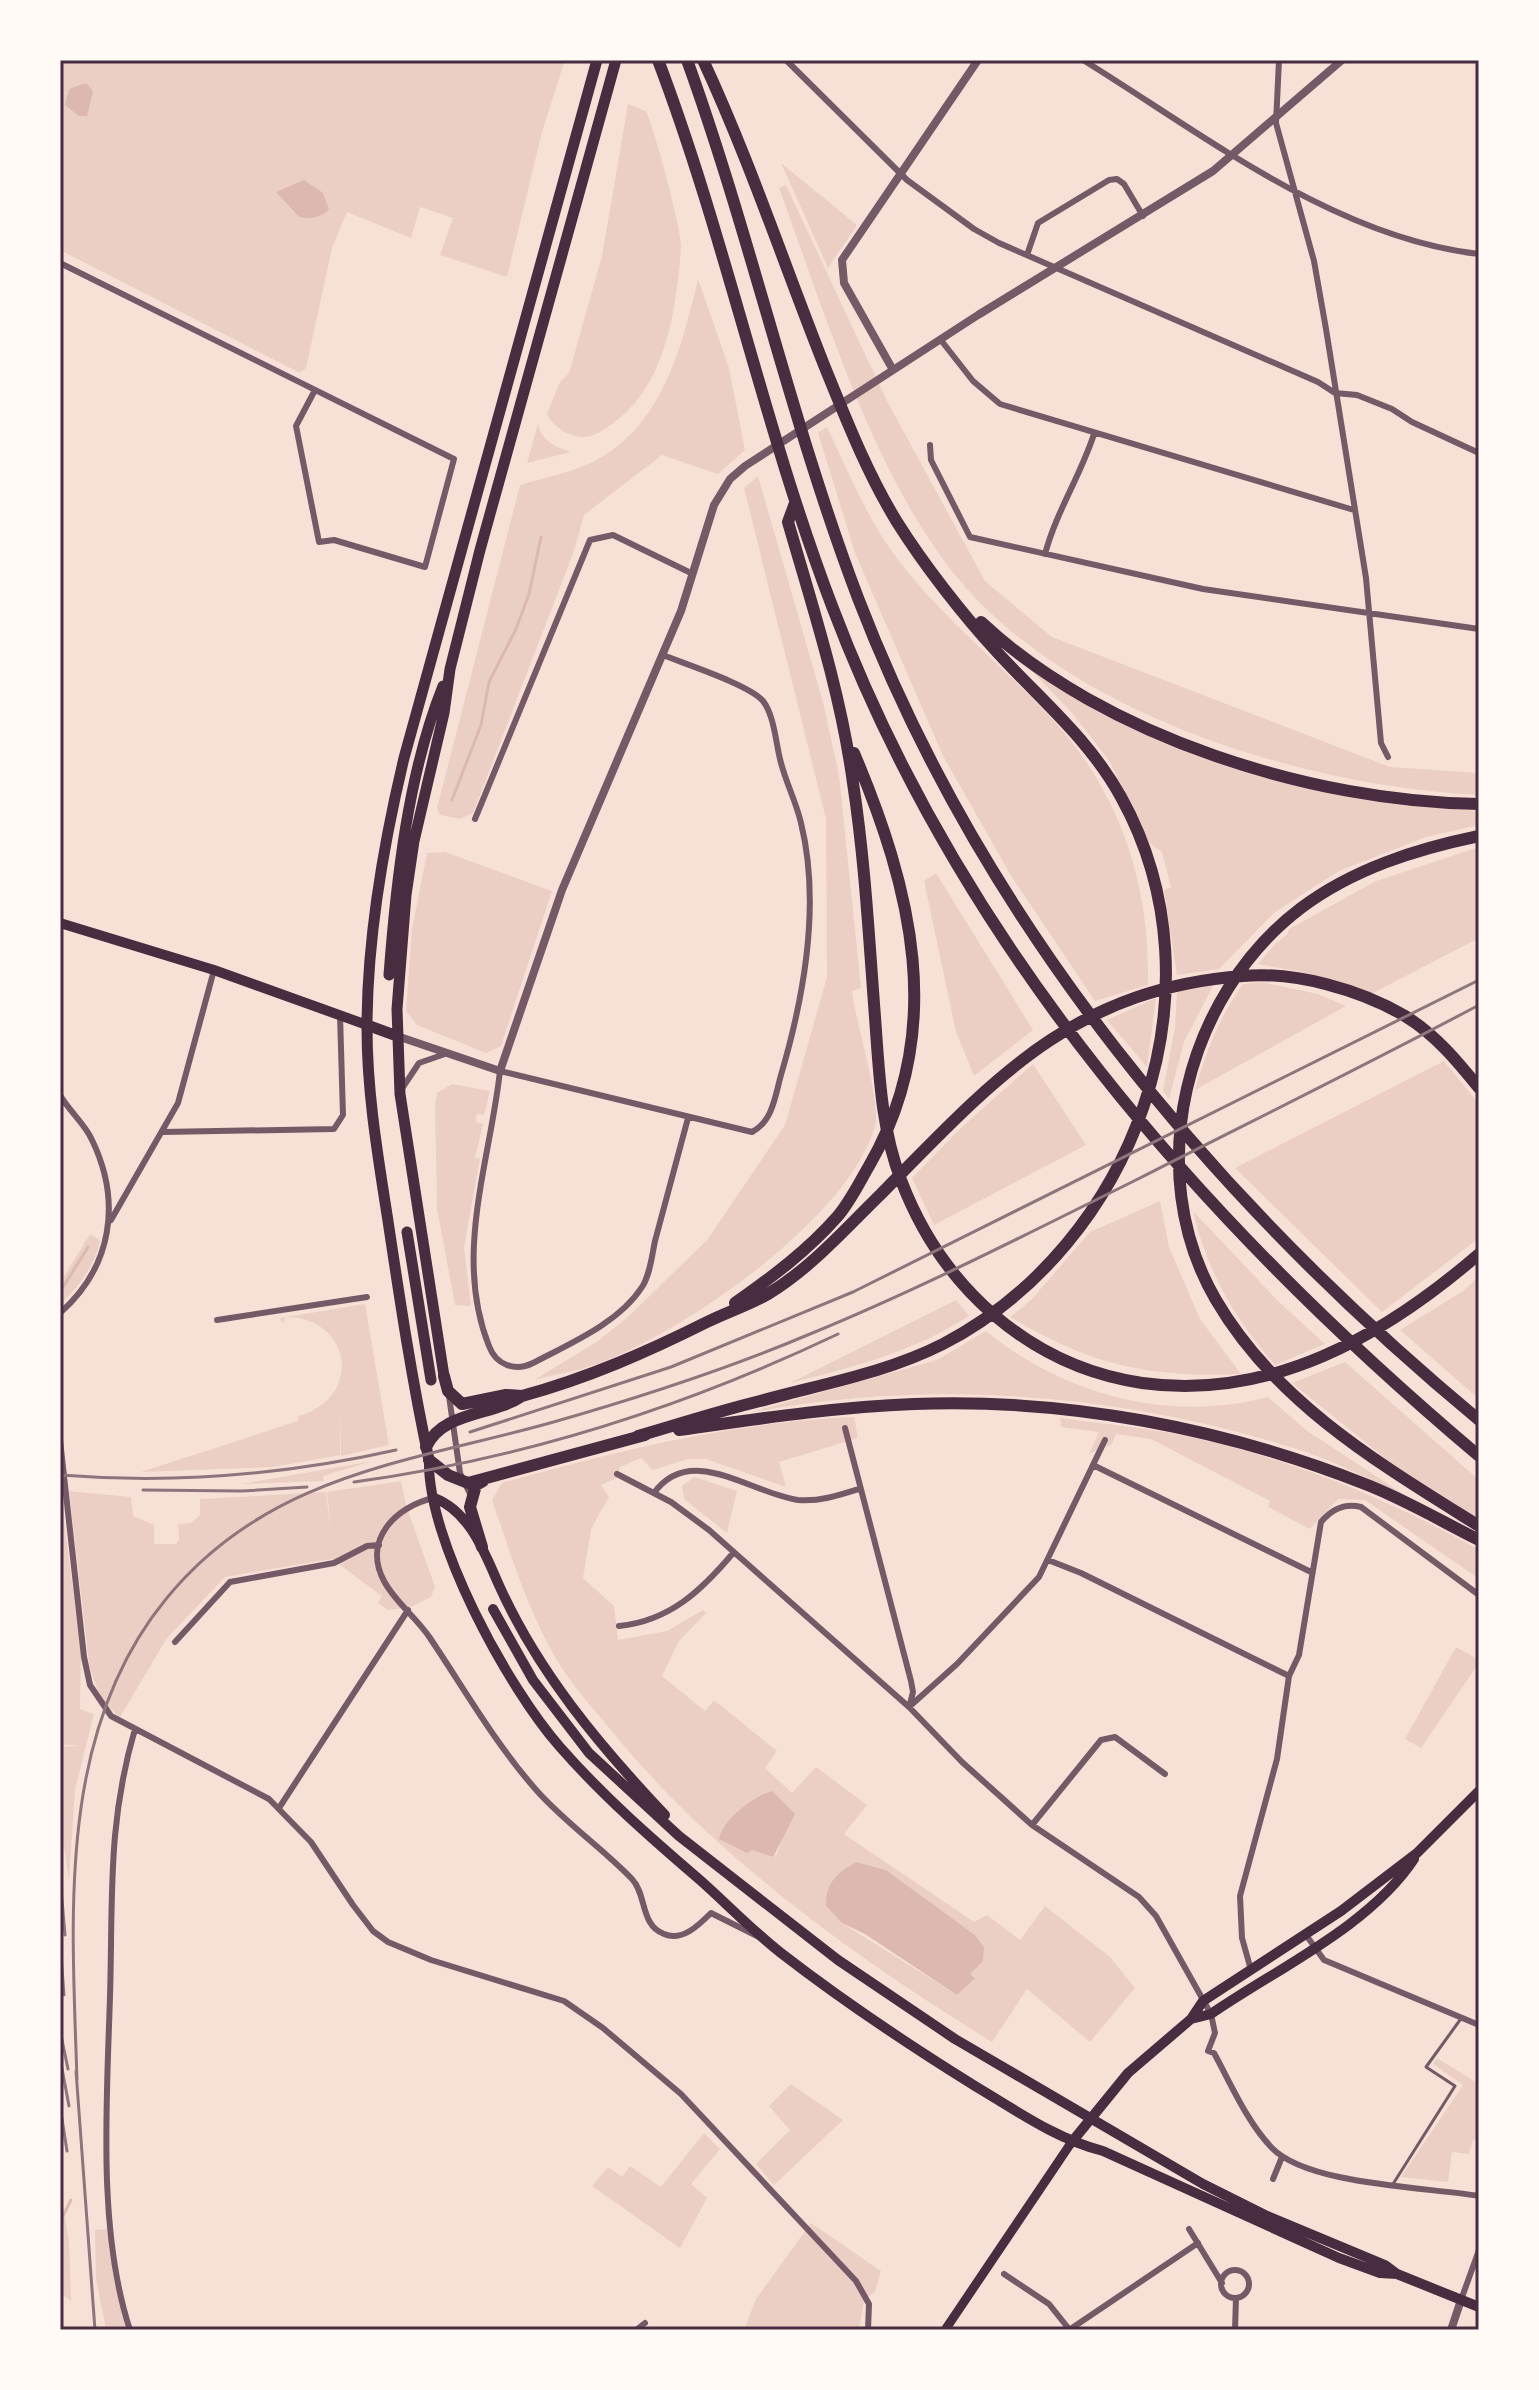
<svg xmlns="http://www.w3.org/2000/svg" width="1539" height="2390" viewBox="0 0 1539 2390" font-family="'Fira Sans Condensed',sans-serif">
<style>
.green{fill:#ebcfc5;fill-rule:evenodd}
.water{fill:#dcb8b0}
.lines{fill:none;stroke-linecap:round;stroke-linejoin:round}
.stream{stroke:#dcb8b0;stroke-width:3}
.service{stroke:#755966;stroke-width:3}
.minor{stroke:#755966;stroke-width:6}
.tertiary{stroke:#755966;stroke-width:8}
.secondary{stroke:#4a2c40;stroke-width:9}
.primary{stroke:#4a2c40;stroke-width:10}
.trunk{stroke:#4a2c40;stroke-width:11}
.motorway{stroke:#4a2c40;stroke-width:12}
.rail{stroke:#8f747c;stroke-width:3}
.neatline{fill:none;stroke:#4a2c40;stroke-width:3}
</style>
<rect width="100%" height="100%" fill="#f7e1d7"/>
<path class="green" d="M60 60H565L542 132 507 277 440 255 453 218 420 207 411 238 347 212 332 248 306 368 300 373 60 250Z
M628 104 646 111C654 128 682 230 681 246 677 307 666 387 613 423 603 430 594 438 581 437 566 435 554 427 547 414L560 382 569 373 602 256Z
M781 163 857 225 828 268Z
M786 185 887 401 985 581 1052 637 1390 767 1479 773V795C1299 786 1052 711 942 558 867 454 823 308 779 188Z
M698 279 729 368 745 450 718 474 662 455 584 515 574 551 473 813 460 819 440 815 437 808 520 485C543 478 569 473 591 463 662 428 681 350 698 279Z
M538 424C541 441 556 447 571 452L527 463Z
M827 427C849 473 868 521 899 561 945 621 1005 667 1055 722 1122 797 1150 886 1148 985L1095 1001 1010 874 943 756 855 553 818 433Z
M758 476 823 702 839 775 861 988 852 991C855 1020 882 1104 875 1127 847 1219 690 1327 605 1361 583 1370 557 1374 534 1380L598 1341 629 1316 708 1239 785 1125 827 977 826 819 744 488Z
M1029 668 1181 748 1414 806 1479 811V825L1426 837 1339 871 1275 912 1219 969 1177 975 1164 890 1171 887 1162 852 1148 842 1110 762 1073 714Z
M1479 847V938L1369 995 1297 971 1258 964 1276 943 1287 935 1289 929 1376 881Z
M445 852 552 891 501 1046 486 1053 417 1025 406 1011 412 929 427 853Z
M936 873 1033 1030 974 1076 956 1032 924 881Z
M1262 982 1318 994 1346 1006 1195 1090C1206 1051 1220 1016 1243 984Z
M1213 986 1184 1042 1169 1099 1163 1091 1175 1027 1177 991Z
M1156 998 1147 1067 1107 1020Z
M1444 1061 1479 1104V1238L1382 1312 1235 1168Z
M1033 1064 1086 1145 934 1225 912 1178 963 1126Z
M452 1084 490 1091 484 1115 477 1114 476 1122 483 1124 475 1158H480L464 1248 471 1306 455 1305 437 1209 435 1104 437 1093Z
M1160 1201 1169 1247 1200 1319 1241 1374C1147 1378 1091 1365 1010 1317L1031 1300 1090 1232Z
M1193 1211 1278 1301 1325 1344 1275 1365C1235 1319 1207 1272 1193 1211Z
M90 1234 100 1240C96 1265 77 1288 60 1305V1283Z
M1479 1276V1399L1400 1330 1463 1291Z
M956 1300 969 1316C913 1352 854 1367 790 1383Z
M365 1304 389 1445 341 1456V1410L340 1455 274 1467 141 1472 298 1421V1416C363 1399 353 1317 285 1317L283 1324 280 1318Z
M986 1331C1064 1395 1170 1423 1268 1397L1306 1430 1406 1496C1373 1481 1340 1464 1306 1452 1125 1393 934 1378 748 1413L937 1360Z
M1345 1362 1479 1480V1519L1402 1472 1292 1383Z
M854 1417 858 1438 779 1462 786 1487 706 1459H688L653 1470 641 1458 620 1467 617 1478 601 1485 609 1497 591 1529 583 1578 614 1606 618 1640 667 1631 703 1610 706 1613 679 1641 662 1676 705 1711 714 1700 777 1751 765 1768 792 1793 816 1767 867 1805 844 1834 974 1922 987 1915 1020 1940 1045 1906 1110 1957 1135 1988 1090 2042 1027 1989 992 2042C854 1957 712 1855 610 1729 591 1706 570 1683 555 1657 527 1609 510 1552 492 1500L502 1483C619 1450 734 1422 854 1417ZM747 1805 792 1820 786 1826 777 1854 773 1857 721 1832ZM856 1862 886 1870 975 1935 984 1947 970 1974 975 1977 957 1995 842 1923 826 1906Z
M1060 1418C1098 1423 1138 1427 1176 1434 1284 1456 1384 1496 1479 1550V1579L1365 1500 1338 1499 1310 1529 1268 1507 1270 1501 1151 1439 1116 1434 1112 1444 1089 1454 1099 1432 1061 1427Z
M373 1461 323 1476 324 1481 241 1484Z
M694 1477 737 1491 727 1533 684 1499 682 1486Z
M401 1481 406 1505 435 1587 431 1597 411 1607 388 1610 378 1603 382 1596 332 1559 225 1577 167 1638 120 1717C102 1704 94 1684 89 1663L69 1491 131 1497 133 1516 154 1525V1544H176L179 1540 178 1524 191 1523 200 1515V1499L326 1492 332 1542 327 1492Z
M60 1490 81 1652 80 1709 94 1714 75 1790 69 1881 60 1820V1747L81 1745H60Z
M1456 1647 1479 1660V1663L1421 1748 1405 1739Z
M1437 2058 1479 2084V2139L1473 2140 1469 2154 1452 2152 1448 2182 1401 2177 1463 2085 1433 2064Z
M791 2084 843 2120 774 2185 756 2164 790 2130 769 2106Z
M704 2133 720 2149 691 2184 707 2198 680 2248 592 2186 608 2167 622 2177 630 2166 661 2187Z
M60 2187 69 2241 71 2301 60 2293Z
M811 2223 881 2271 875 2292 864 2299 859 2330H744L756 2299Z
M107 2229 112 2236 128 2330H106L96 2279 95 2230Z"/>
<path class="water" d="M83 84H87L93 91 87 116H79L65 105 69 89Z
M304 180 323 193 329 209C323 217 309 220 299 217L276 192Z
M772 1791 795 1814C792 1820 775 1854 773 1857L752 1850 747 1853 719 1839C722 1820 754 1796 772 1791Z
M856 1862 886 1870 975 1935 984 1947 983 1961 970 1974 975 1978 957 1995 865 1934 842 1923 826 1906C826 1882 836 1874 856 1862Z"/>
<g class="lines">
<path class="stream" d="M452 800 481 725 489 682 516 629 529 594 541 537
M60 1292 88 1247
M62 2218 71 2200"/>
<path class="service" d="M1393 2184 1455 2086 1426 2067 1460 2020"/>
<path class="minor" d="M786 60 907 180 974 229 999 243 1318 382 1335 393 1357 395 1392 409 1412 422 1479 453
M1083 60C1203 134 1335 238 1479 254
M1279 60 1276 123 1314 261 1326 329 1366 578 1381 743 1388 757
M1027 255 1038 223 1109 180 1117 179 1124 184 1143 216
M60 263 454 459 425 567 334 540 319 542 296 426 315 390
M940 339 973 381 1000 404 1354 510
M930 445 931 460 970 537 1203 589 1479 629
M1045 554C1057 510 1080 477 1094 434
M663 655C685 664 750 685 763 701 774 715 776 743 780 759 785 781 796 801 801 823 821 904 804 997 781 1075 775 1096 773 1121 752 1132L500 1071C490 1162 453 1256 489 1346 496 1365 515 1372 533 1363 569 1344 619 1323 642 1287 650 1275 652 1255 655 1241 666 1200 677 1159 688 1118
M475 819 590 540 613 535 693 574
M403 1087 419 1063 445 1054
M60 1095C69 1111 85 1124 92 1140 122 1202 112 1267 60 1313
M163 1132 334 1129 343 1115 340 1015
M111 1220 178 1103 214 970
M217 1320 367 1297
M449 1396 460 1473 471 1496
M845 1428 911 1681 913 1692 910 1704
M60 1440 84 1657 90 1685 111 1716 269 1799 311 1842 353 1905 373 1931 388 1942 431 1960 564 2001 603 2028 681 2094 856 2281 869 2304 868 2330
M1093 1465 1311 1572
M617 1474 671 1502 709 1530 909 1707 962 1762 1032 1825 1139 1897 1156 1916 1211 2014 1215 2033 1208 2051 1214 2053C1231 2084 1247 2122 1272 2148 1308 2185 1426 2187 1479 2196
M654 1493C691 1442 752 1494 798 1500 819 1502 840 1495 859 1489
M434 1498C396 1506 362 1540 384 1581 395 1602 417 1618 430 1638 465 1690 496 1745 538 1792 567 1824 602 1848 632 1879 647 1895 640 1925 664 1934 682 1942 699 1925 711 1913L759 1937
M1048 1560 1081 1573 1289 1676
M619 1626C670 1621 702 1590 734 1552
M175 1642 230 1582 334 1563 367 1546 379 1545
M909 1707 957 1664 1039 1577 1105 1440
M279 1808 408 1610
M1032 1825 1101 1740 1115 1737 1165 1774
M1306 1935 1324 1960 1479 2025
M1251 1970 1242 1938 1240 1896 1277 1759 1289 1676 1299 1655 1321 1522C1332 1509 1344 1503 1361 1507L1479 1595
M1273 2179 1282 2157
M1189 2229 1222 2283
M1221 2284a14 14 0 1 1 28 0a14 14 0 1 1-28 0Z
M1004 2274 1049 2304 1069 2329
M1461 2300 1479 2250
M130 2330C97 2230 107 2099 110 1996 113 1898 107 1825 135 1729
M636 2330 645 2323
M1069 2330 1198 2243
M1235 2330 1236 2298"/>
<path class="tertiary" d="M893 370 844 283 842 260 978 60
M397 1036 500 1071 562 890 681 611 714 505 730 479 745 466 978 315 1213 171 1342 60
M1451 2330 1461 2300"/>
<path class="secondary" d="M945 2330 1071 2143"/>
<path class="primary" d="M60 923 214 970 367 1025
M429 1460C427 1540 508 1688 560 1747 603 1796 651 1838 700 1880 727 1904 753 1931 781 1953 843 2001 909 2045 975 2086 1017 2111 1056 2139 1103 2151L1339 2258 1380 2273 1397 2274
M434 1498C469 1511 484 1551 498 1583 537 1671 599 1745 665 1815
M493 1609 533 1680 589 1753 679 1836 838 1960 955 2039 1203 2184 1265 2215 1385 2265 1397 2274 1479 2307
M1191 2019 1211 2014C1276 1969 1370 1926 1414 1859
M1071 2143 1128 2073 1191 2019 1203 2001 1341 1911 1417 1853 1479 1791"/>
<path class="trunk" d="M389 975C396 882 408 773 443 686
M367 1025 397 1036
M407 1232 431 1380
M444 1376 400 1094 397 1009 406 895 414 841 444 713 450 669 480 550 616 60
M429 1460C412 1381 400 1301 388 1221 378 1157 367 1093 367 1028 367 937 383 846 404 758L597 60"/>
<path class="motorway" d="M658 60C726 239 764 428 832 606 961 948 1203 1223 1479 1456
M687 60C751 237 791 422 858 598 983 924 1213 1199 1479 1420
M795 503 788 522C813 608 841 694 853 783 865 861 869 939 875 1017 879 1071 881 1129 901 1180 921 1233 951 1278 994 1315 1036 1351 1087 1375 1142 1383 1271 1401 1384 1336 1479 1254
M981 622C1104 737 1313 802 1479 804
M1479 836C1416 849 1353 869 1301 908 1185 996 1141 1172 1216 1300 1276 1403 1380 1464 1479 1526
M735 1303C772 1277 807 1251 837 1217 850 1202 859 1183 869 1166 948 1030 911 888 854 753
M444 1376 448 1391 462 1404 506 1395 522 1396
M679 1430C757 1419 835 1407 914 1404 1066 1398 1224 1428 1365 1484 1404 1499 1441 1521 1479 1540
M638 1436C679 1424 719 1411 760 1401 822 1384 886 1373 943 1344 1134 1245 1228 990 1121 797 1089 739 1041 700 997 652 963 615 924 565 897 522 867 473 846 419 824 365 784 264 749 159 703 60
M426 1447C443 1411 492 1416 522 1396 588 1378 647 1352 707 1322 727 1312 749 1305 768 1294 811 1268 845 1229 881 1194 994 1079 1073 989 1243 976 1295 971 1361 990 1405 1016 1435 1034 1458 1062 1479 1088
M429 1460 448 1475 468 1483 645 1435
M482 1547 470 1507 476 1485 483 1481"/>
<path class="rail" d="M470 1432 671 1367 853 1292 1479 980
M60 1475C173 1484 285 1475 396 1450
M354 1482C522 1459 685 1407 838 1334
M143 1490 242 1491 307 1487
M60 1877 65 1935
M60 1941 64 1995
M60 2030 68 2069
M60 2058 69 2106
M76 2071 95 2330
M77 2080C72 1917 56 1733 166 1599 267 1475 406 1463 550 1423 638 1398 725 1370 810 1334 922 1288 1029 1233 1138 1179 1252 1121 1366 1065 1479 1005
M60 2106 67 2151"/>
</g>
<rect width="1539" height="2390" fill="none" stroke="#fffaf5" stroke-width="124"/>
<rect x="62" y="62" width="1415" height="2266" class="neatline"/>
</svg>
